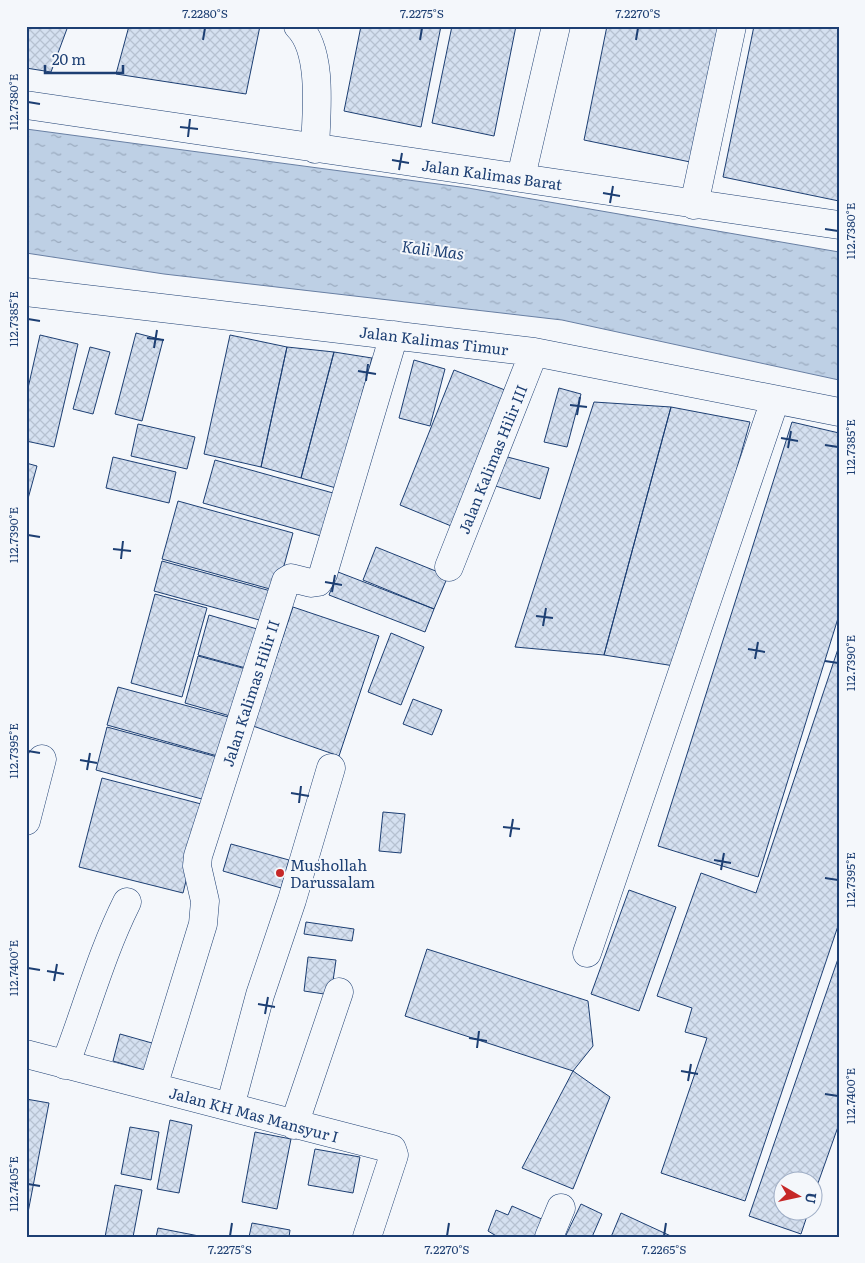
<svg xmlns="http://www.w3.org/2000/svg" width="865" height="1263" viewBox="0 0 865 1263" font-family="Literata,serif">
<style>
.water{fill:url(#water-ripples);stroke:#687fa3}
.building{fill:url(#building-cross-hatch);stroke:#1d3f73}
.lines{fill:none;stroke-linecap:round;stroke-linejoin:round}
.minor-casing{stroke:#1d3f73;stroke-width:29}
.minor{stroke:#f4f7fb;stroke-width:28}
.ticks{fill:none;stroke:#1d3f73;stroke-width:2}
.poi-dot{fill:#c62828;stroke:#f4f7fb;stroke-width:2}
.labels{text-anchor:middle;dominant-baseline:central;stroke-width:4;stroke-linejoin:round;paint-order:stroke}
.street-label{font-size:15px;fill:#1d3f73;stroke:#f4f7fb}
.poi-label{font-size:15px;fill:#1d3f73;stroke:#f4f7fb;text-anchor:start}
.water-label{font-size:16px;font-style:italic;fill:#1d3f73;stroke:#f4f7fb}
.neatline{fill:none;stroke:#1d3f73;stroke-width:2}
.ticks-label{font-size:12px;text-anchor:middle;fill:#1d3f73}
</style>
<defs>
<pattern id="water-ripples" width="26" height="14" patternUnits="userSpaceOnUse" patternTransform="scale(1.25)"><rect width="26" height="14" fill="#bed0e5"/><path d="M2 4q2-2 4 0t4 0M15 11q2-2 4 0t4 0" fill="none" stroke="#9aaabe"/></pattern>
<pattern id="building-cross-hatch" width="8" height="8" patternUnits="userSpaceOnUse" patternTransform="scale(1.25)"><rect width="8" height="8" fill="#d5e0f0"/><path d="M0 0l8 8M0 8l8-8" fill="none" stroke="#b6c1d1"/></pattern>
</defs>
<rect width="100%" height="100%" fill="#f4f7fb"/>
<path class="water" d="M26 129 468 188 839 252V380L562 320 164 274 26 253Z"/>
<path class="building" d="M26 26H68L51 72 26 68Z
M129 26H260L246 94 116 74Z
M361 26H441L421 127 344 111Z
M452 26H516L494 136 432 123Z
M607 26H723L695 163 584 140Z
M754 26H839V201L723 177Z
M136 333 163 340 142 421 115 414Z
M40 335 78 344 54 447 26 441V397Z
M230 335 287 347 261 467 204 454Z
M90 347 110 352 93 414 73 409Z
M287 347 334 352 301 478 261 467Z
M334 352 372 358 336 488 301 478Z
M414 360 445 369 430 426 399 418Z
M454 370 510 392 456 528 400 505Z
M559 388 581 394 567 447 544 442Z
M594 402 671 407 604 655 515 647Z
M671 407 750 422 681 667 604 655Z
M792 422 839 433V615L758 877 658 846Z
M138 424 195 437 187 469 131 456Z
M500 455 549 468 540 499 492 485Z
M113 457 176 472 169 503 106 488Z
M215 460 333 493 321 536 203 503Z
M26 463 37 466 26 506Z
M178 501 293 533 277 591 162 559Z
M376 547 448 576 434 609 363 580Z
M162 561 278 593 270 623 154 591Z
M338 572 434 609 425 632 329 595Z
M155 594 207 608 182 697 131 683Z
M293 607 379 636 339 756 253 726Z
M209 615 264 631 253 670 198 655Z
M391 633 424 647 401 705 368 692Z
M839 646V923L745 1201 661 1173 707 1038 685 1032 692 1008 657 996 701 873 756 893Z
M198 656 250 670 237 718 185 703Z
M118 687 232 718 221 757 107 725Z
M413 699 442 710 432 735 403 724Z
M107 727 221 758 209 801 96 770Z
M102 778 205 805 183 893 79 867Z
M383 812 405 814 401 853 379 851Z
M231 844 289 860 281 888 223 871Z
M629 890 676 907 639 1011 591 994Z
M306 922 354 929 352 941 304 934Z
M427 949 588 1001 593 1046 573 1071 405 1016Z
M839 956V1124L812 1200V1180H782V1210H809L801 1234 749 1216Z
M308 957 336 960 331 995 304 991Z
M120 1034 159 1045 151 1072 113 1061Z
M573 1071 610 1097 573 1189 522 1168Z
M26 1099 49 1103 26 1223Z
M170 1120 192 1125 179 1193 157 1189Z
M130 1127 159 1132 151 1180 121 1174Z
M255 1132 291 1139 277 1209 242 1202Z
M315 1149 360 1157 353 1193 308 1185Z
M115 1185 142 1190 133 1237H105Z
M581 1204 602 1214 592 1237H571L566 1235Z
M512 1206 544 1220 537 1237H498L488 1231 496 1210 508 1215Z
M621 1213 673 1237H611Z
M252 1223 290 1230 289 1237H249Z
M158 1228 204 1237H156Z"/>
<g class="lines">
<defs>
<path id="minor" d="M298 26C324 52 316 115 315 149
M26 105 839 225
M521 177 556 26
M694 205 732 26
M26 292 534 352 839 412
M449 567 534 352
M26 821 42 759
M587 953 775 400
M26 1054 392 1149 394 1155 367 1237
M65 1065C86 1011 101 954 127 902
M153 1087 203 924 205 901 197 866 198 856 286 581 291 578 311 583 318 582 323 574 394 335
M230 1107 260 995 292 900 331 768
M294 1125 339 992
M549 1237 561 1208"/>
</defs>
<use href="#minor" class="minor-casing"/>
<use href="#minor" class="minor"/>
</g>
<path class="ticks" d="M203 40 205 28M420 40 422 28M636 40 638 28M28 102 40 104M180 127 198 129M188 137 190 119M392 160 409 163M399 170 402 153M603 193 620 196M610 203 613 186M825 229 838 231M28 319 40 321M147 338 164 340M154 348 157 330M358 371 376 374M366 381 368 364M570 405 587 407M577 415 580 397M781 438 798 441M825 445 838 447M788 448 791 431M28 535 40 537M113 549 131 551M121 559 123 541M325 582 342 585M332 592 335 575M536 616 553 618M543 626 546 608M748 649 765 652M755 659 758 642M825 661 838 663M28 751 40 753M80 760 97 763M87 770 90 753M291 793 309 796M299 803 301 786M503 827 520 829M510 837 513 819M714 860 731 863M721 870 724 853M825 878 838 880M28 968 40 970M47 971 64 974M54 981 57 964M258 1004 275 1007M265 1014 268 997M469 1038 487 1041M477 1048 479 1031M681 1071 698 1074M688 1081 691 1064M825 1094 838 1096M28 1184 40 1186M230 1236 232 1223M447 1236 449 1223M664 1236 666 1223"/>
<circle class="poi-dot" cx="280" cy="873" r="5"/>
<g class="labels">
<g class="street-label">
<text transform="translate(492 174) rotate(8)">Jalan Kalimas Barat</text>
<text transform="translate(434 340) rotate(7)">Jalan Kalimas Timur</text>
<text transform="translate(492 459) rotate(-68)">Jalan Kalimas Hilir III</text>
<text transform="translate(250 693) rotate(-72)">Jalan Kalimas Hilir II</text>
<text transform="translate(254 1114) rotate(15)">Jalan KH Mas Mansyur I</text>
</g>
<g class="poi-label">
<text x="290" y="864">Mushollah<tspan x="290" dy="17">Darussalam</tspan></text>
</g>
<g class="water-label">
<text transform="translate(433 249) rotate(7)">Kali Mas</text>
</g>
</g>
<rect width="865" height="1263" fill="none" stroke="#f4f7fb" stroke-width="55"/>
<g transform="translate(798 1196) rotate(99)"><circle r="24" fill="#f4f7fb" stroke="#9eadc5"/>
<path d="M0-4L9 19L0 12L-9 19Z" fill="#c62828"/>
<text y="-8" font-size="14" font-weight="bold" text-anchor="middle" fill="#1d3f73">U</text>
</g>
<path d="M45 65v8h78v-8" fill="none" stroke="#1d3f73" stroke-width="2.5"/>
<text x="52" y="65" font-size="15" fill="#1d3f73" stroke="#f4f7fb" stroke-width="4" paint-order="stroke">20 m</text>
<rect x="28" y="28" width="810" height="1208" class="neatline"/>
<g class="ticks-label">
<text x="205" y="18">7.2280°S</text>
<text x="422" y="18">7.2275°S</text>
<text x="638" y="18">7.2270°S</text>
<text transform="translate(14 102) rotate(-90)" y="4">112.7380°E</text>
<text transform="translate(851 231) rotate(-90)" y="4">112.7380°E</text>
<text transform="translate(14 319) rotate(-90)" y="4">112.7385°E</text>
<text transform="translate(851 447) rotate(-90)" y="4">112.7385°E</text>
<text transform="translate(14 535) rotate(-90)" y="4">112.7390°E</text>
<text transform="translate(851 663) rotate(-90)" y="4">112.7390°E</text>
<text transform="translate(14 751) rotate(-90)" y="4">112.7395°E</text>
<text transform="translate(851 880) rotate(-90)" y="4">112.7395°E</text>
<text transform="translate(14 968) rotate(-90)" y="4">112.7400°E</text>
<text transform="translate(851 1096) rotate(-90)" y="4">112.7400°E</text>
<text transform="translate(14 1184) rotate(-90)" y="4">112.7405°E</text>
<text x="230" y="1254">7.2275°S</text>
<text x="447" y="1254">7.2270°S</text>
<text x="664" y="1254">7.2265°S</text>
</g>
</svg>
